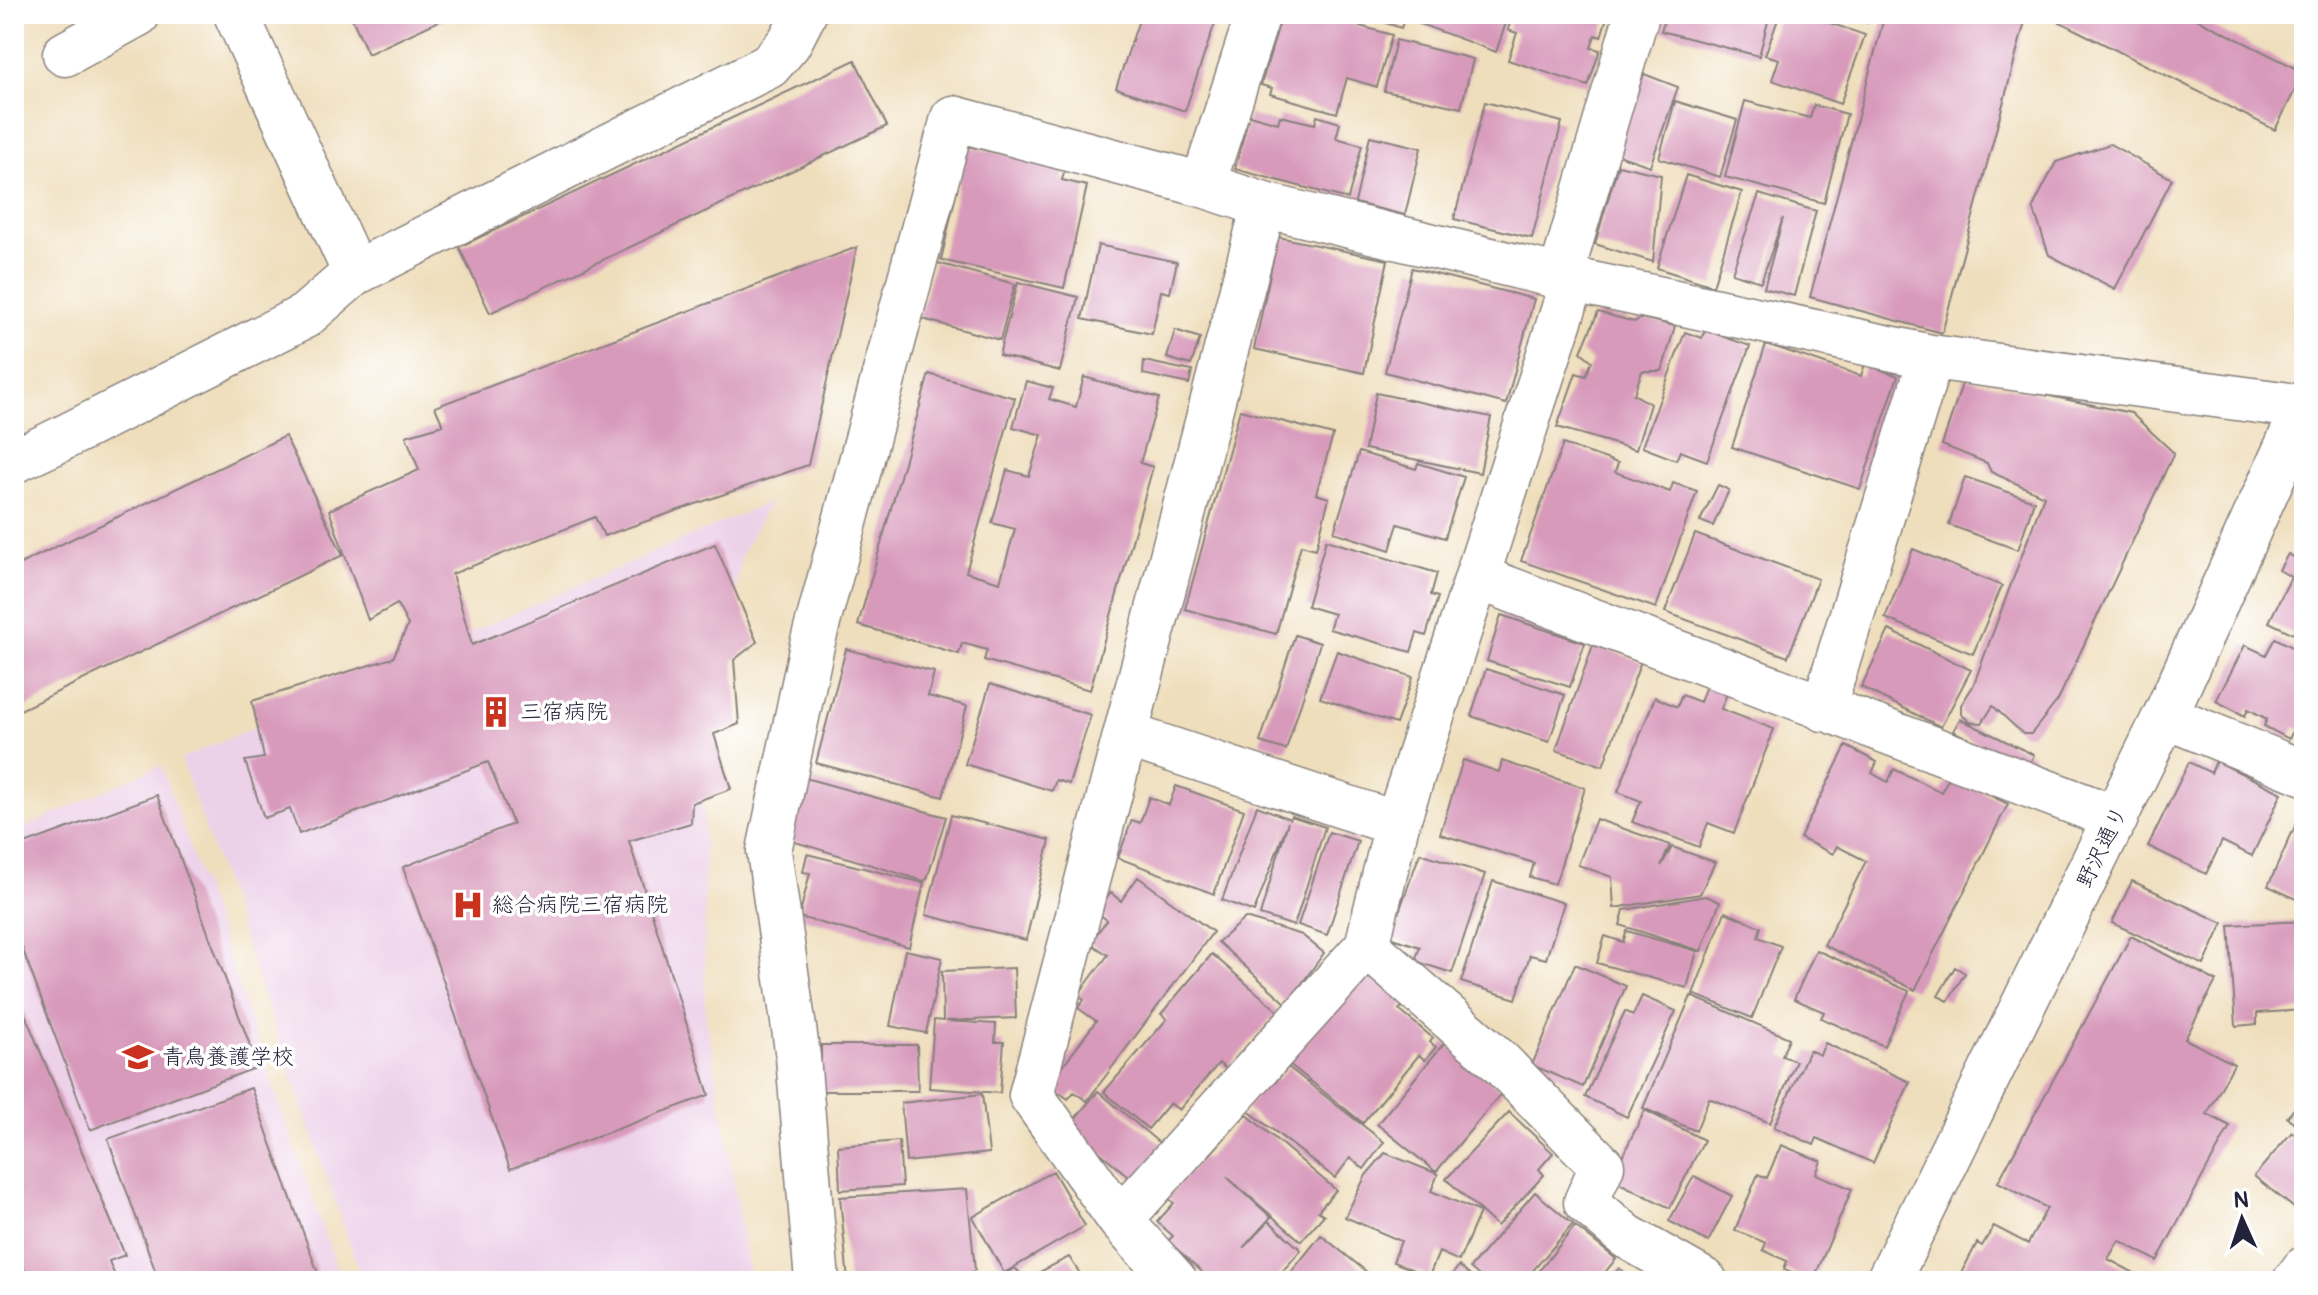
<svg xmlns="http://www.w3.org/2000/svg" width="2318" height="1295" viewBox="0 0 2318 1295" font-family="Pangolin,'Klee One',sans-serif">
<style>
.built{fill:#edd1e9}
.building{fill:#d89abb}
.lines{fill:none;stroke-linecap:round;stroke-linejoin:round}
.minor-casing{stroke:#88807c;stroke-width:47}
.minor{stroke:#fff;stroke-width:44}
.labels{text-anchor:middle;dominant-baseline:central;stroke-width:7;stroke-linejoin:round;paint-order:stroke}
.poi-label{font-size:22px;fill:#22223b;stroke:#fff;text-anchor:start}
.street-label{font-size:22px;fill:#22223b;stroke:#fff}
</style>
<rect width="100%" height="100%" fill="#fff"/>
<filter id="ink" filterUnits="userSpaceOnUse"><feTurbulence type="fractalNoise" baseFrequency=".0125" numOctaves="2"/><feDisplacementMap in="SourceGraphic" scale="16" xChannelSelector="R" yChannelSelector="G"/><feConvolveMatrix kernelMatrix="1 2 1 2 8 2 1 2 1" color-interpolation-filters="sRGB"/></filter>
<filter id="wash" filterUnits="userSpaceOnUse"><feTurbulence type="fractalNoise" baseFrequency=".006" numOctaves="4" result="noise"/><feDisplacementMap in="SourceGraphic" scale="32" xChannelSelector="R" yChannelSelector="G"/><feGaussianBlur stdDeviation="1.8" result="paint"/><feColorMatrix in="noise" values="0 0 0 0 0 0 0 0 0 0 0 0 0 0 0 0 0 1.4 0 .05"/><feComposite in="paint" operator="in"/></filter>
<g filter="url(#wash)">
<rect width="100%" height="100%" fill="#efdebc"/>
<path class="built" d="M769 502 741 556 704 800 705 1009 750 1281H363L181 759Z
M161 765 341 1281H14V833Z"/>
<g id="blocks">
<path class="building" d="M350 14H454L368 54Z
M1141 14H1218L1185 111 1116 88Z
M1282 14H1318L1392 35 1377 87 1347 78 1337 113 1270 94 1272 88 1261 85Z
M1359 14H1406L1401 28Z
M1411 14H1509L1496 52 1409 20Z
M1513 14H1608L1601 37 1595 35 1591 48 1600 50 1588 86 1508 60 1517 33 1508 30Z
M1666 14H1770L1759 56 1661 31Z
M1780 14H1804L1865 35 1840 104 1772 80 1779 59 1765 55Z
M1843 14H1870L1867 23Z
M1885 14H2027L1942 333 1810 297Z
M2044 14H2187L2304 72 2275 130Z
M1396 40 1473 59 1461 108 1384 91Z
M855 60 887 126 490 313 459 247Z
M1644 74 1678 87 1650 166 1615 154Z
M1675 101 1737 120 1720 177 1659 158Z
M1745 101 1810 118 1814 105 1847 114 1824 203 1725 177Z
M1485 102 1562 122 1532 238 1454 219Z
M1249 115 1278 123 1280 116 1315 124 1317 116 1340 123 1336 138 1362 145 1348 199 1235 169Z
M1370 136 1421 148 1405 215 1355 203Z
M2110 144 2172 179 2115 289 2049 255 2033 207 2056 162Z
M967 146 1065 168 1062 180 1087 186 1064 288 941 260Z
M1618 165 1661 175 1653 262 1595 244Z
M1686 175 1742 192 1713 286 1657 268Z
M1759 194 1816 211 1794 296 1764 288 1783 218 1761 282 1732 273Z
M1278 237 1388 260 1364 373 1254 349Z
M1098 245 1177 262 1170 293 1161 291 1152 334 1082 319Z
M857 247 808 465 604 536 595 517 452 574 472 645 715 544 757 642 734 660 739 724 714 734 731 789 692 803 691 823 629 841 709 1095 510 1169 403 867 513 824 488 762 299 834 290 809 264 818 245 761 264 758 252 701 393 658 408 625 397 604 368 620 329 510 419 470 406 436 443 425 435 407Z
M934 262 1015 284 1000 340 919 318Z
M1412 268 1534 299 1506 404 1385 372Z
M1018 282 1078 297 1060 371 999 355Z
M1598 312 1634 322 1642 318 1675 326 1662 371H1642L1634 394 1650 404 1636 450 1557 427 1576 373 1586 376 1592 361 1581 352Z
M1175 330 1200 338 1191 365 1167 358Z
M1705 330 1750 346 1707 461 1680 451 1676 460 1642 447 1685 332 1702 338Z
M1766 344 1861 376 1865 364 1898 376 1860 489 1732 447Z
M1144 361 1192 371 1189 384 1143 374Z
M929 374 1015 398 966 572 1000 582 1015 529 992 523 1007 470 1029 476 1042 435 1013 427 1026 381 1053 388 1049 399 1076 407 1084 377 1159 398 1140 463 1153 467 1090 690 984 660 987 650 962 643 959 654 858 625Z
M1964 378 2131 413 2174 453 2058 700 2031 734H2023L1993 706 1982 723 1970 722 1961 714V705L1973 686 2044 496 1991 472 1987 463 1942 445Z
M1376 393 1491 417 1480 473 1365 449Z
M1240 410 1333 435 1316 494 1329 498 1316 549 1301 545 1276 634 1185 609Z
M285 436 343 555 14 713V567Z
M1563 444 1618 463 1615 472 1670 492 1673 483 1697 491 1656 608 1521 561Z
M1359 452 1416 469 1418 463 1464 477 1445 538 1398 524 1390 550 1334 532Z
M1965 477 2034 501 2018 550 1949 525Z
M1718 485 1729 490 1713 526 1700 521Z
M1695 534 1818 579 1788 657 1665 612Z
M1326 540 1437 573 1431 595 1438 597 1426 636 1417 633 1411 652 1329 629 1334 614 1307 606Z
M1913 549 2002 586 1973 654 1885 618Z
M2288 554 2304 562V639L2269 622 2291 577 2279 570Z
M1501 615 1585 643 1570 687 1487 661Z
M1889 630 1971 670 1941 727 1861 687Z
M1295 635 1320 643 1286 750 1260 742Z
M2275 638 2304 653V732L2295 727 2289 739 2264 726 2267 719 2248 709 2245 716 2216 701 2245 645 2266 655Z
M1593 645 1641 661 1603 766 1556 750Z
M846 649 934 672 928 696 967 706 943 797 816 763Z
M1337 651 1413 677 1396 724 1320 698Z
M1486 669 1565 695 1549 742 1471 716Z
M1707 683 1728 691 1721 709 1774 729 1734 833 1708 823 1699 847 1632 822 1641 801 1618 792 1655 697 1677 707 1682 695 1700 702Z
M990 684 1091 715 1069 784 1056 780 1052 791 965 764Z
M1960 719 2034 755 2027 769 1953 731Z
M1846 746 1877 762 1872 773 1888 782 1894 769 1941 792 1950 776 2008 804 1915 990 1824 945 1866 861 1837 846 1833 854 1800 838Z
M1463 760 1499 772 1502 761 1585 788 1555 884 1530 877 1534 863 1440 834Z
M2216 761 2282 793 2252 856 2222 841 2206 874 2148 846 2189 762 2211 773Z
M805 778 946 817 927 879 924 881 795 842 791 837Z
M1176 786 1244 810 1214 894 1118 858 1132 820 1140 823 1149 797 1169 805Z
M157 795 258 1067 90 1130 14 926V848Z
M1257 806 1290 819 1291 816 1325 827 1294 926 1260 915 1288 822 1254 912 1222 900Z
M2301 813H2304V894L2301 901 2268 886Z
M951 815 1050 840 1026 940 926 915Z
M1596 819 1670 845 1661 866 1672 847 1715 862 1700 894 1614 908 1612 877 1578 865Z
M1329 832 1358 841 1327 935 1298 925Z
M1420 853 1485 874 1452 973 1415 961 1420 947 1390 937Z
M807 854 924 883 909 947 799 917 810 873 803 872Z
M1138 877 1213 932 1087 1101 1074 1092 1068 1099 1049 1085 1096 1021 1078 1008 1084 1000 1078 995 1108 955 1090 943 1107 920 1096 912 1111 893 1121 901Z
M1493 881 1564 903 1546 959 1530 955 1516 999 1461 982Z
M2132 881 2223 923 2204 965 2112 923Z
M1706 896 1720 902 1701 951 1620 925 1624 910Z
M1725 912 1761 927 1758 937 1781 946 1752 1018 1693 994Z
M1245 918 1302 935 1324 953 1287 1004 1218 942Z
M2304 921V1010L2257 1013V1024L2236 1026 2229 925Z
M1627 931 1697 951 1687 988 1597 963 1605 936 1623 942Z
M2131 936 2216 981 2185 1039 2234 1064 2207 1114 2230 1126 2157 1261 2119 1240 2108 1259 2138 1275 2136 1281H1957L1977 1243 1982 1246 1994 1226 2028 1244 2047 1208 1998 1182Z
M905 950 942 958 926 1033 890 1026Z
M1816 950 1909 991 1884 1046 1821 1018 1824 1012 1794 999Z
M1212 954 1278 1011 1226 1069 1219 1063 1179 1110 1170 1103 1148 1129 1104 1092 1167 1019 1161 1014Z
M1575 964 1626 986 1583 1087 1532 1065Z
M1367 967 1407 1001 1399 1010 1433 1038 1430 1042 1436 1047 1425 1060 1419 1055 1363 1123 1288 1063Z
M1955 967 1965 973 1948 1001 1938 996Z
M1014 968 1016 1018 946 1021 996 1024 995 1042H1004L1000 1093 929 1088 934 1020 943 1021 942 971Z
M14 988 125 1255 109 1261 116 1279 111 1281H29L14 1245Z
M1642 996 1676 1011 1627 1117 1585 1097 1625 1011 1633 1015Z
M1691 996 1789 1038 1782 1056 1796 1061 1770 1123 1709 1098 1696 1131 1643 1108Z
M1445 1042 1503 1091 1436 1172 1377 1124Z
M1825 1043 1910 1082 1873 1163 1817 1138 1814 1145 1774 1127 1809 1050 1820 1055Z
M821 1045H917L918 1091H821Z
M1288 1067 1384 1142 1364 1169 1350 1158 1335 1178 1246 1109 1271 1077 1276 1081Z
M251 1088 320 1279 159 1281 108 1139Z
M1098 1091 1164 1147 1135 1182 1069 1126Z
M982 1094 989 1153 906 1162 901 1103Z
M2304 1097V1131L2287 1117Z
M1645 1110 1704 1140 1670 1208 1611 1179Z
M1509 1112 1553 1153 1539 1169 1544 1175 1497 1226 1446 1179Z
M1246 1114 1336 1190 1318 1211 1324 1215 1301 1241 1227 1177 1271 1217 1243 1248 1269 1221 1301 1250 1274 1281H1212L1168 1241 1173 1236 1157 1222 1174 1203 1167 1197 1202 1158 1205 1160Z
M2292 1132 2304 1141V1216L2254 1176Z
M899 1141 902 1186 840 1190 838 1146Z
M1781 1145 1821 1161 1816 1174 1852 1189 1813 1281 1784 1269 1787 1261 1763 1250 1766 1243 1735 1230 1758 1174 1767 1178Z
M1385 1153 1438 1174 1431 1191 1480 1212 1459 1261 1439 1252 1429 1276 1393 1262 1401 1241 1345 1217 1366 1175Z
M1053 1171 1085 1226 1004 1273 973 1217Z
M1694 1176 1732 1196 1708 1242 1669 1221Z
M967 1189 975 1270 966 1276V1281H848L840 1197Z
M1535 1192 1573 1224 1524 1281H1485L1470 1268Z
M1575 1226 1616 1259 1598 1281H1531Z
M1321 1235 1378 1281H1284Z
M1069 1257 1085 1281H994L1015 1268 1026 1279Z
M1459 1266 1476 1281H1447Z
M1619 1268 1636 1281H1610Z
M1137 1272 1143 1281H1122Z"/>
</g>
</g>
<g filter="url(#ink)">
<use href="#blocks" fill-opacity="0" stroke="#88807c" stroke-width="2"/>
<g class="lines">
<defs>
<path id="minor" d="M236 14 355 273
M65 54 138 14
M1203 185 1258 14
M1561 275 1637 14
M14 461 51 444 305 316 355 273 769 66 789 43 804 14
M1477 577 2116 818
M1823 709 1931 357
M2165 716 2304 773
M1127 735 1397 824
M1367 946 1498 1060 1602 1166 1586 1202 1626 1236 1705 1281
M1120 1220 1367 946 1397 824 1573 280
M817 1281 798 1057 769 851 812 645 953 118 1203 185 1264 205 1573 280 1931 357 2304 407
M1175 1281 1120 1220 1031 1095 1264 205
M1888 1281 2165 716 2304 408
M2295 1281 2304 1269"/>
</defs>
<use href="#minor" class="minor-casing"/>
<use href="#minor" class="minor"/>
</g>
</g>
<defs>
<symbol id="building-bare" viewBox="-9 -9 18 18"><path d="M-4-6H4V6H1V3H-1V6H-4ZM-2.5-4.3h1.7v1.8h-1.7ZM.8-4.3h1.7v1.8H.8ZM-2.5-1h1.7V.8h-1.7ZM.8-1h1.7V.8H.8Z" fill="#c8321e" stroke="#fff" stroke-width="2.5" paint-order="stroke"/></symbol>
<symbol id="hospital-bare" viewBox="-9 -9 18 18"><path d="M-5-5h3v3.5h4V-5h3V5h-3V1.5h-4V5h-3Z" fill="#c8321e" stroke="#fff" stroke-width="2.5" paint-order="stroke"/></symbol>
<symbol id="school-bare" viewBox="-9 -9 18 18"><path d="M0-5L7-2L0 1L-7-2ZM-4 1L0 2.5L4 1V4Q0 6-4 4Z" fill="#c8321e" stroke="#fff" stroke-width="2.5" paint-order="stroke"/></symbol>
</defs>
<g fill-rule="evenodd">
<use href="#building-bare" x="474" y="690" width="44" height="44"/>
<use href="#hospital-bare" x="446" y="883" width="44" height="44"/>
<use href="#school-bare" x="116" y="1035" width="44" height="44"/>
</g>
<g class="labels">
<g class="poi-label">
<text x="520" y="712">三宿病院</text>
<text x="492" y="905">総合病院三宿病院</text>
<text x="162" y="1057">青鳥養護学校</text>
</g>
<g class="street-label">
<text transform="translate(2102 847) rotate(-64)">野沢通り</text>
</g>
</g>
<rect width="2318" height="1295" fill="none" stroke="#fff" stroke-width="48"/>
<g transform="translate(2242 1219) rotate(357)" stroke="#ffffff" stroke-width="6" paint-order="stroke">
<path d="M0-6L14 30L0 20L-14 30Z" fill="#22223b"/>
<text y="-12" font-size="22" font-weight="bold" text-anchor="middle" fill="#22223b">N</text>
</g>
</svg>
